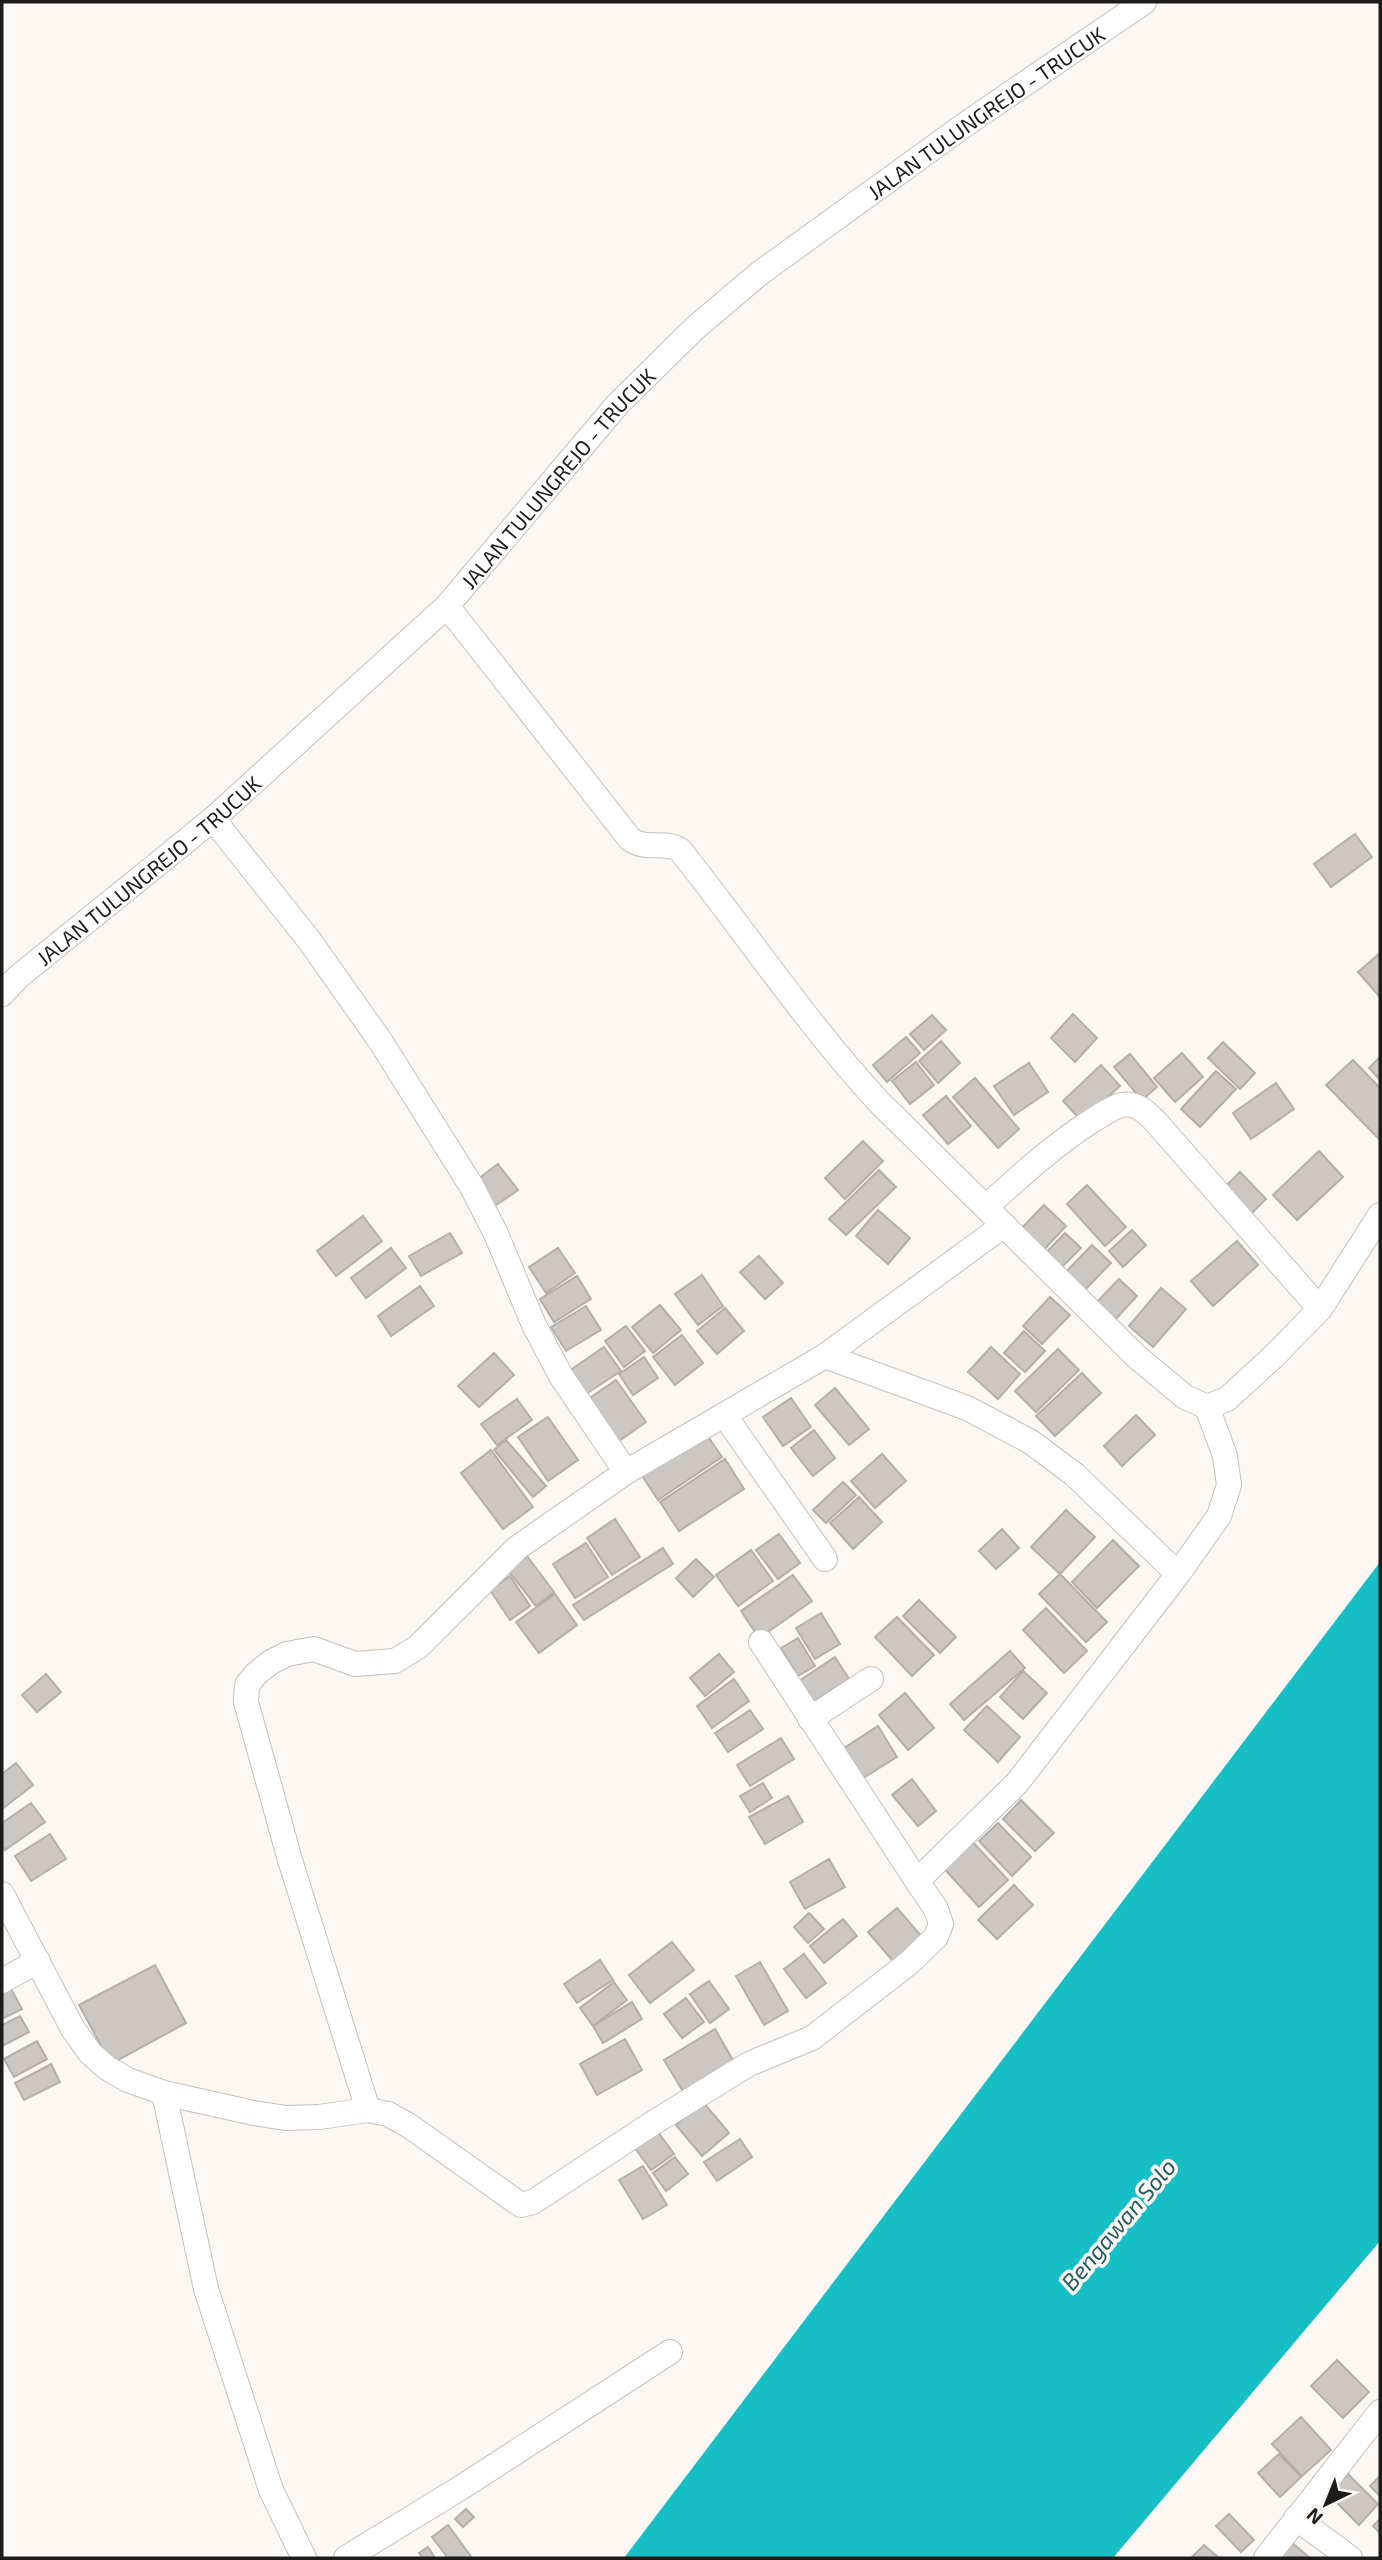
<svg xmlns="http://www.w3.org/2000/svg" width="1382" height="2560" viewBox="0 0 1382 2560" font-family="'Exo 2',sans-serif">
<style>
.water{fill:#16bec6}
.building{fill:#ccc7c2;stroke:#b5afab;stroke-width:2}
.lines{fill:none;stroke-linecap:round;stroke-linejoin:round}
.street-casing{stroke:#c6c0bb;stroke-width:26}
.street{stroke:#fff;stroke-width:24}
.labels{text-anchor:middle;dominant-baseline:central;stroke-width:7;stroke-linejoin:round;paint-order:stroke}
.street-label{font-size:21px;fill:#1e1c1b;stroke:#fcf7f2}
.water-label{font-size:23px;font-style:italic;fill:#225d61;stroke:#fcf7f2}
</style>
<rect width="100%" height="100%" fill="#fcf7f2"/>
<path class="water" d="M1380 1562V2241L1113 2558H624Z"/>
<path class="building" d="M1355 834 1372 857 1331 887 1314 864Z
M1380 953V997L1358 972Z
M1073 1014 1097 1038 1075 1062 1051 1038Z
M932 1015 946 1030 924 1050 910 1034Z
M906 1037 920 1053 887 1082 873 1065Z
M941 1041 960 1063 938 1083 919 1061Z
M1223 1042 1255 1073 1240 1089 1208 1058Z
M1182 1053 1203 1077 1175 1102 1154 1078Z
M1130 1054 1157 1087 1142 1100 1114 1067Z
M1380 1057V1080L1369 1068Z
M1353 1060 1380 1088V1140L1326 1085Z
M916 1062 934 1085 910 1104 892 1081Z
M1029 1063 1048 1092 1014 1115 994 1086Z
M1101 1065 1120 1086 1082 1121 1063 1101Z
M1216 1071 1236 1089 1200 1127 1181 1109Z
M975 1078 1019 1129 998 1148 953 1097Z
M1276 1083 1294 1109 1251 1139 1233 1113Z
M946 1096 971 1126 948 1144 923 1115Z
M863 1141 883 1161 845 1199 825 1178Z
M1319 1151 1343 1177 1297 1220 1273 1195Z
M498 1164 518 1190 492 1208 473 1183Z
M879 1170 896 1187 846 1235 829 1219Z
M1240 1172 1266 1199 1248 1217 1222 1190Z
M1087 1185 1126 1227 1105 1246 1067 1204Z
M1044 1205 1066 1226 1039 1255 1016 1234Z
M878 1210 910 1238 888 1264 856 1236Z
M363 1216 382 1241 336 1276 317 1251Z
M1132 1230 1146 1245 1123 1267 1109 1251Z
M450 1233 462 1253 421 1276 409 1256Z
M1065 1233 1081 1248 1057 1272 1042 1257Z
M1237 1241 1258 1265 1213 1306 1191 1281Z
M1092 1245 1111 1263 1081 1294 1062 1276Z
M391 1248 406 1268 366 1298 351 1278Z
M558 1248 575 1273 546 1293 529 1267Z
M759 1256 783 1283 765 1299 740 1272Z
M702 1275 723 1306 698 1325 675 1294Z
M577 1276 591 1299 554 1322 540 1299Z
M1119 1279 1137 1296 1111 1324 1093 1306Z
M420 1286 434 1306 391 1336 378 1316Z
M1161 1288 1186 1309 1153 1347 1129 1326Z
M1050 1297 1070 1315 1042 1344 1023 1326Z
M660 1305 681 1330 653 1353 632 1327Z
M586 1306 601 1330 566 1351 551 1327Z
M725 1308 744 1331 717 1354 697 1331Z
M626 1326 645 1351 624 1367 605 1341Z
M1024 1331 1045 1351 1025 1372 1004 1353Z
M682 1335 703 1363 675 1385 653 1357Z
M604 1347 621 1371 586 1394 569 1371Z
M991 1347 1020 1374 998 1399 968 1372Z
M1058 1349 1079 1370 1036 1412 1015 1391Z
M494 1353 514 1375 479 1407 458 1386Z
M644 1357 658 1378 633 1395 619 1374Z
M1082 1373 1101 1393 1055 1436 1036 1416Z
M616 1380 646 1422 616 1443 587 1400Z
M835 1388 869 1429 849 1445 815 1405Z
M791 1398 811 1427 783 1446 763 1417Z
M517 1399 532 1420 497 1445 481 1424Z
M1136 1415 1155 1435 1122 1466 1104 1446Z
M548 1417 578 1460 548 1481 518 1437Z
M814 1430 835 1458 813 1476 791 1448Z
M705 1432 722 1457 658 1500 641 1474Z
M506 1440 546 1486 533 1497 494 1450Z
M491 1450 533 1507 503 1529 461 1473Z
M882 1454 906 1481 875 1508 851 1481Z
M725 1459 744 1489 679 1531 660 1502Z
M843 1482 856 1495 826 1523 813 1510Z
M859 1497 882 1522 853 1549 830 1523Z
M1066 1510 1095 1537 1060 1574 1031 1547Z
M615 1519 640 1557 612 1575 587 1538Z
M1002 1529 1019 1548 996 1569 979 1551Z
M779 1534 800 1563 778 1579 756 1550Z
M1113 1540 1139 1566 1097 1608 1072 1582Z
M586 1543 608 1577 575 1598 553 1564Z
M663 1548 673 1564 584 1620 573 1605Z
M751 1550 773 1581 738 1606 716 1575Z
M527 1556 554 1592 536 1606 508 1570Z
M696 1559 714 1577 693 1597 676 1578Z
M1060 1574 1107 1622 1086 1642 1039 1594Z
M793 1575 812 1601 759 1638 741 1611Z
M510 1576 530 1606 510 1620 490 1590Z
M555 1594 577 1625 539 1653 516 1622Z
M919 1600 956 1637 940 1653 903 1616Z
M1046 1608 1087 1651 1064 1673 1023 1630Z
M821 1613 840 1644 815 1659 796 1628Z
M897 1617 934 1655 912 1676 875 1637Z
M798 1638 815 1666 798 1676 781 1648Z
M1010 1651 1025 1668 964 1720 950 1704Z
M719 1654 734 1672 705 1696 690 1678Z
M835 1657 849 1679 813 1702 799 1681Z
M1023 1671 1047 1693 1023 1719 1000 1697Z
M46 1674 61 1692 37 1712 22 1695Z
M734 1679 749 1701 712 1728 697 1706Z
M905 1693 934 1728 908 1750 879 1715Z
M987 1706 1020 1737 998 1762 964 1730Z
M750 1710 763 1729 728 1752 715 1733Z
M878 1726 897 1757 860 1780 841 1750Z
M781 1738 794 1759 750 1786 737 1765Z
M16 1763 33 1785 2 1809V1774Z
M912 1779 936 1811 918 1826 892 1795Z
M763 1783 772 1798 750 1812 740 1796Z
M788 1796 803 1822 765 1844 749 1817Z
M1021 1800 1054 1833 1035 1851 1003 1819Z
M31 1803 45 1822 5 1850 2 1845V1823Z
M998 1823 1031 1857 1012 1876 979 1841Z
M50 1834 66 1859 31 1881 15 1856Z
M969 1838 1008 1880 979 1907 940 1864Z
M829 1859 845 1887 805 1909 790 1882Z
M1014 1885 1033 1905 997 1939 978 1920Z
M897 1908 922 1937 893 1961 868 1932Z
M809 1913 824 1929 808 1943 794 1927Z
M843 1919 857 1936 824 1963 810 1946Z
M672 1942 694 1970 650 2003 629 1975Z
M804 1954 826 1983 806 1998 784 1969Z
M600 1960 613 1980 577 2003 564 1984Z
M760 1962 788 2011 764 2025 736 1976Z
M155 1965 186 2023 111 2064 79 2005Z
M709 1981 729 2009 710 2023 690 1994Z
M614 1982 627 2000 593 2026 580 2008Z
M9 1985 22 2009 2 2019V1989Z
M686 1998 704 2022 682 2038 664 2014Z
M632 2002 642 2019 603 2043 593 2026Z
M20 2016 29 2032 2 2046V2025Z
M715 2029 734 2062 684 2093 664 2060Z
M625 2039 642 2070 597 2095 580 2064Z
M37 2041 47 2059 14 2077 4 2059Z
M51 2064 60 2082 24 2100 15 2083Z
M703 2102 729 2133 702 2156 676 2125Z
M658 2132 674 2154 651 2170 635 2148Z
M740 2139 752 2157 717 2181 704 2162Z
M675 2157 688 2174 666 2191 653 2173Z
M643 2166 667 2205 643 2219 619 2180Z
M1337 2360 1369 2392 1343 2418 1311 2386Z
M1301 2417 1331 2450 1302 2476 1272 2444Z
M1279 2454 1301 2477 1280 2497 1258 2473Z
M1348 2474 1378 2504 1359 2525 1328 2494Z
M1380 2476V2496L1370 2486Z
M466 2509 474 2517 463 2527 455 2519Z
M1229 2514 1254 2540 1241 2552 1216 2526Z
M1380 2519V2533L1373 2526Z
M448 2525 472 2558H448L432 2537Z
M1291 2542 1310 2558H1277Z
M1204 2545 1219 2558H1191Z
M428 2547 435 2558H423L419 2553Z"/>
<g class="lines">
<defs>
<g id="street">
<path d="M447 606 630 839C646 851 665 840 680 850 747 934 806 1023 879 1102L1137 1357 1185 1397 1207 1407 1227 1399 1273 1357 1320 1309 1380 1215"/>
<path d="M213 819 309 940 381 1042 472 1187 496 1234 534 1325 561 1376 626 1472"/>
<path id="s1" d="M2 994 18 977 213 819 447 606 617 405 695 328 760 273 966 124 1144 2"/>
<path d="M986 1207C1020 1176 1054 1145 1093 1120 1102 1115 1112 1107 1122 1105 1136 1102 1146 1112 1155 1121L1320 1309"/>
<path d="M825 1356 967 1408 1031 1442 1075 1475 1178 1574"/>
<path d="M725 1416 825 1559"/>
<path d="M761 1642 917 1881"/>
<path d="M810 1719 871 1679"/>
<path d="M2 1894 73 2029 90 2053 107 2068 128 2080 164 2093 254 2113 286 2118 319 2117 368 2110 388 2114 408 2125 521 2205 533 2202 653 2123 749 2064 812 2038 909 1963 936 1937 941 1924 936 1909 917 1881 1017 1783 1178 1574 1219 1516 1229 1485 1225 1456 1207 1407"/>
<path d="M2 1981 38 1961"/>
<path d="M164 2093 206 2289 271 2490 304 2558"/>
<path d="M368 2110 290 1860 246 1702 247 1685 256 1674 271 1662 287 1654 314 1649 355 1664 395 1661 418 1647 517 1548 626 1472 825 1356 1004 1225"/>
<path d="M1296 2518 1350 2558"/>
<path d="M346 2558 462 2487 670 2352"/>
<path d="M1266 2558 1380 2412"/>
</g>
</defs>
<use href="#street" class="street-casing"/>
<use href="#street" class="street"/>
</g>
<g class="labels">
<g class="street-label">
<text stroke="none"><textPath href="#s1" startOffset="1326">JALAN TULUNGREJO - TRUCUK</textPath></text>
<text stroke="none"><textPath href="#s1" startOffset="760">JALAN TULUNGREJO - TRUCUK</textPath></text>
<text stroke="none"><textPath href="#s1" startOffset="192">JALAN TULUNGREJO - TRUCUK</textPath></text>
</g>
<g class="water-label">
<text transform="translate(1118 2224) rotate(-50)">Bengawan Solo</text>
</g>
</g>
<rect width="1382" height="2560" fill="none" stroke="#1e1c1b" stroke-width="7"/>
<g transform="translate(1326 2504) rotate(223)" stroke="#fcf7f2" stroke-width="5" paint-order="stroke">
<path d="M0-5L12 26L0 18L-12 26Z" fill="#1e1c1b"/>
<text y="-10" font-size="19" font-weight="bold" text-anchor="middle" fill="#1e1c1b">N</text>
</g>
</svg>
